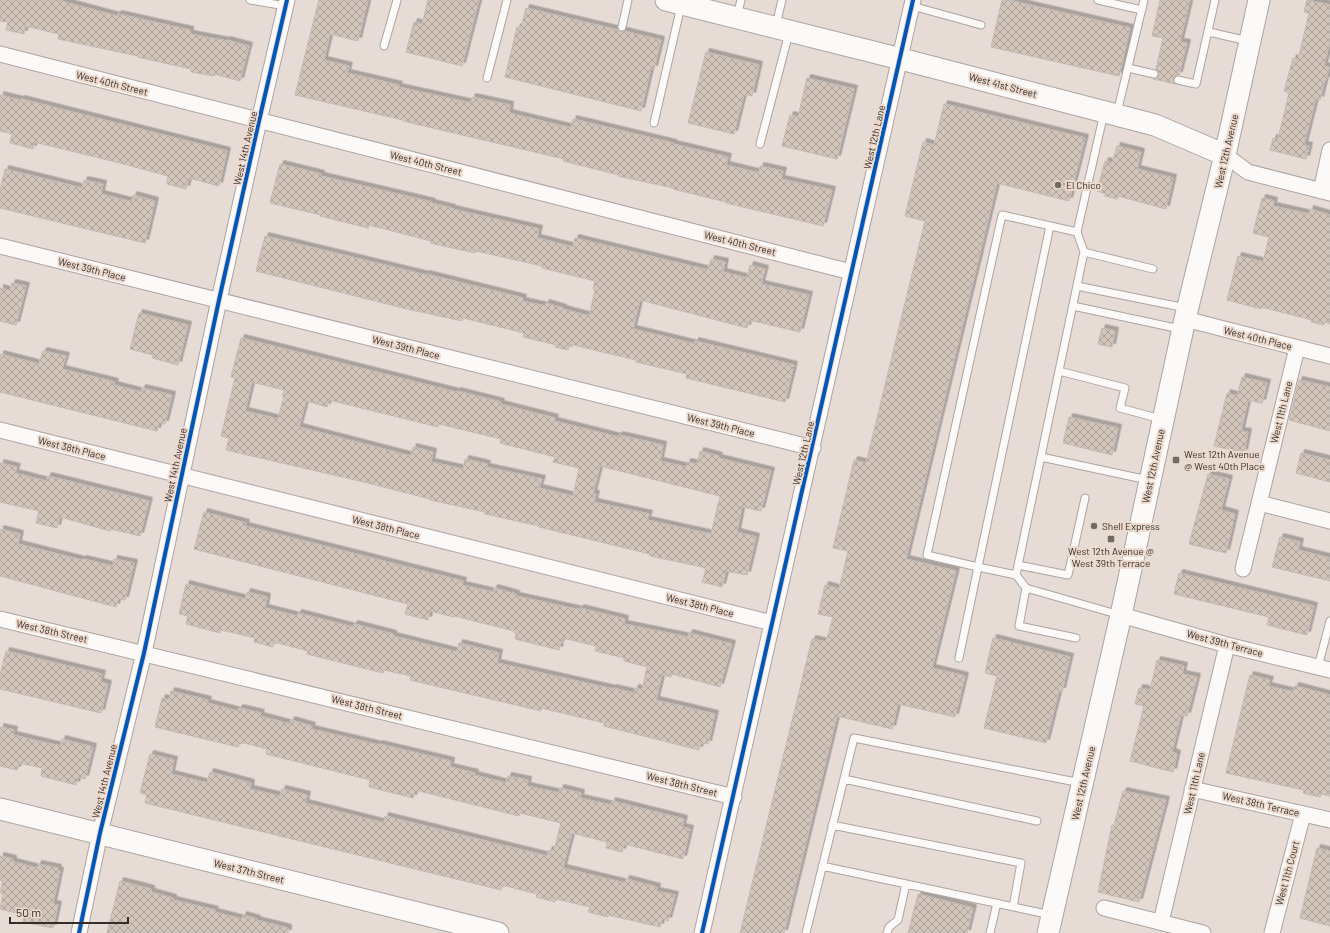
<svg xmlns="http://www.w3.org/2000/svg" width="1330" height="933" viewBox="0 0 1330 933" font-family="Barlow,sans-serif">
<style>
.building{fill:url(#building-cross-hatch);stroke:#c2bab5;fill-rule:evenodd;filter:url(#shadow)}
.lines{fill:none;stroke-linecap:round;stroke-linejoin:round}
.lane-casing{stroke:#aca49f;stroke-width:9}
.street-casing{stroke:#aca49f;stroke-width:17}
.secondary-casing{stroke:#aca49f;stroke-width:23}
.lane{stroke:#fbfaf9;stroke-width:7}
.street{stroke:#fbfaf9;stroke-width:15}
.secondary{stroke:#fbfaf9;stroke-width:21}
.cycleway-casing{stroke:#eddace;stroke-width:6}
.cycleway{stroke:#0057b8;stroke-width:4}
.poi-dot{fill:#726a65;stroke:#eddace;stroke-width:1.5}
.labels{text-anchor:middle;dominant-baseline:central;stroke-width:4;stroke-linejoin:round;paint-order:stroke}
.street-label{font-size:10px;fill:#342d28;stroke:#eddace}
.poi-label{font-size:10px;fill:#342d28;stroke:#eddace;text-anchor:start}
</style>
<defs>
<pattern id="building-cross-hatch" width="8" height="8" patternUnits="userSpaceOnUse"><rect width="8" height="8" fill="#d4c5bb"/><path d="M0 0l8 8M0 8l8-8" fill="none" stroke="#ada098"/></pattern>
<filter id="shadow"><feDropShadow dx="3.5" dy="-3.5" stdDeviation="0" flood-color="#0004"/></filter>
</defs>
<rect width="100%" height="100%" fill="#e6dbd5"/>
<path class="building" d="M0 0H57L117 16 118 14 190 30V34L227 41V40L249 46 240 81 214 74V76L191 72V69L137 57 138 56 58 39 59 34 25 26 24 34 6 30 8 22 0 21Z
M319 0H368L358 41 330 34 324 60 349 66 347 73 399 85 398 87 471 103 472 97 510 105 509 113 571 128 573 119 673 143V144L728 157 726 165 759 173 760 166 783 171 781 179 832 190 823 226 726 203V202L673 189V188L618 176 619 175 563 161 564 159 403 121V120L295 95Z
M428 0H479L462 66 406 52 414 22 422 24Z
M1002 0H1008L1130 28 1119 76 991 47Z
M1160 0H1190L1180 42 1187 43 1179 75H1176L1173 79V82L1176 84 1153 79 1157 78 1159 75V72L1156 69 1163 38 1152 36Z
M1307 0 1330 5V41L1324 66 1329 67 1326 80H1325L1320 100 1316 98 1304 145 1309 146 1306 159 1270 150 1273 138 1278 139 1289 93 1284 91 1293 58 1298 60 1309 13 1304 12Z
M526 8 618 30 621 32 624 31 661 40 654 69 651 68 641 111 505 77 517 27 521 28Z
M706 52 759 65 752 96 744 94 734 134 688 123Z
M807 78 854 89 837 159 782 146 790 115 798 117Z
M0 95 20 100 21 99 227 151 219 186 189 178 186 189 167 184 168 176 116 162 34 142 33 149 10 143 12 134 0 131Z
M944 104 1085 138 1069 201 997 183 906 559 956 571 932 668 965 676 955 717 898 704 892 729 837 716 784 933H740L812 639 826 642 833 617 818 614 825 585 839 589 848 551 833 548 854 460 866 463 925 221 905 216 923 142 934 145Z
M1117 146 1141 152 1137 169 1173 178 1166 209 1118 196 1117 199 1105 196 1106 194 1097 191 1105 161 1112 163Z
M280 164 321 174V176L432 202 431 203 452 208V209L539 229 537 238 573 247 575 238 708 270 711 259 725 262 723 272 747 278 750 265 765 269 761 284 809 295 800 332 749 320 747 328 640 300 633 329 695 344V341L794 365 785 402 686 378 687 374 636 362V360L569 344 568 350 555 347 556 345 523 337 524 333 463 318 462 321 407 309 256 271 265 236 426 275V274L523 298 522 301 545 306 546 303 563 308V309L589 316 595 290 593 289 595 281 542 268V266L476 251 475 253 430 243 431 241 369 225 368 228 320 216 321 215 270 203Z
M5 169 82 188 84 180 103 184 101 194 132 202 133 195 155 201 145 243 0 208V190Z
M1262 198 1274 201 1273 206 1309 214 1310 209 1330 215V324L1324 322V325L1311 322 1312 320 1261 307V309L1227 300 1238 256 1263 262 1269 237 1253 233Z
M12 283 26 286 16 325 0 321V288L10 291Z
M139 313 188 325 178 365 152 358 153 355 130 349Z
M1102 328 1115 331 1112 347 1098 344Z
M241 338 456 392 457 391 501 402 500 404 555 418 554 421 618 437 619 435 663 445 660 461 686 467 687 462 697 464 700 451 719 456 718 458 771 471 761 511 742 507 737 532 756 537 747 575 726 571 722 587 702 582 706 569 702 567 650 556V554L539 527V526L485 514V512L430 500V499L368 483 226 450 229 438 221 436 235 378 231 377ZM252 382 284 390 282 396H284L278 419 245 411ZM329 400 438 427 439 424 501 439 500 443 555 457 553 462 579 468 573 496 539 488 542 479 486 467 487 464 465 459 463 469 431 462 433 452 413 447 411 456 299 427 306 401 327 407ZM600 466 720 496 711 534 647 520 649 514 594 502 596 494H593Z
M43 351 66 356 62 369 115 382 114 385 141 392 142 388 172 395 165 424 159 423 157 431 0 392V354L39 364Z
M1242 377 1267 383 1262 403 1248 400 1241 431 1248 432 1244 453 1214 446 1227 393 1237 396Z
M1299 380 1330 387V431L1289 420Z
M1069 417 1118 428 1112 455 1063 443Z
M1301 453 1330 460V482L1296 473Z
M0 463 17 467 15 473 46 481 48 476 149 501 140 536 111 529 110 531 60 517 57 528 36 523 39 511 0 502Z
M1208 474 1229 479 1221 510 1235 514 1226 553 1189 544Z
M204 512 246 523 245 526 463 581 462 585 493 592 494 588 516 594V596L544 602 580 610V608L625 619 624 624 688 637 689 633 732 644 720 687 672 674 671 677 662 675 656 700 715 714 708 744 701 743 699 750 604 726V723L541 708V711L410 680 411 676 384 670 383 673 307 654 308 651 274 642 273 647 254 642 255 638 221 630 220 633 186 624 188 616 179 614 186 584 245 599 247 592 267 597 265 608 297 616 298 613 353 627 354 624 393 634V636L457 652 459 643 499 653 497 663 613 689V688L634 693 635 688 642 690 647 667 624 661V658L595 651 596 646 563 638 562 643H560L559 650 515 639 516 633 513 632 514 631 454 616V617L430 611 428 620 405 614 408 604 194 549Z
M0 529 20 534 18 544 82 560 83 559 113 566 114 559 134 563 125 600 118 599 116 607 0 576Z
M1280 537 1300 542 1298 550 1330 558V581L1272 567Z
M1179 573 1314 606 1307 635 1267 625 1269 617 1174 594Z
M993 638 1070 657 1062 691H1059L1046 743 984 728 997 676 985 673Z
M6 651 102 674 100 682 108 684 101 713 0 689V675Z
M1157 660 1184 666 1182 674 1197 677 1187 716 1181 715 1172 752 1177 754 1173 772 1130 761 1144 706 1135 704 1139 688 1150 690Z
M1250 675 1270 680 1268 686 1293 692 1295 686 1330 695V796L1321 794 1320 797 1303 793 1304 790 1226 773Z
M171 691 208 700 207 703 238 711 239 708 261 713 260 716 290 724 291 720 312 726 311 729 379 745V744L451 761 450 767 475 773 474 775 506 783 508 776 528 780 527 786 559 793 560 788 581 793 580 798 611 805 612 801 684 819 682 827 690 829 683 859 624 844 622 852 606 848 607 842 572 833 563 868 625 883 626 879 657 887 656 891 675 895 668 921 662 919 660 927 608 915V917L588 912 590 907 556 899 555 902 536 897 537 894 502 885 501 890 145 803 147 795 140 793 150 754 174 760 171 774 207 783 210 772 251 783 250 789 280 796 282 789 307 795 305 803 384 823 385 816 547 856 549 850 554 851 561 823 520 813 519 816 415 790 413 798 369 787 370 780 266 754 267 749 240 742 238 747 155 727 162 698 169 700Z
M0 727 14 730 13 735 60 746 62 739 93 747 85 779 78 777 76 785 41 776 42 768 19 763 17 770 0 766Z
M1123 791 1166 800 1139 902 1098 892 1112 825H1114Z
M1317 848 1330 851V926L1300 918Z
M0 856 13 859V862L37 868 38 864 58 868 57 870 60 871 53 904 58 905 53 928 23 922 24 915 0 909 3 893H0L3 881 0 880Z
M120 881 151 889V892L173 898V900L215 910 214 912 242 919 243 915 257 919 256 920 288 928V933H107Z
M918 894 973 908 967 933H908Z"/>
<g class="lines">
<defs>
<path id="lane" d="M250 0 286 6
M1098 0 1142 10
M912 6 981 25
M737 16 741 0
M776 25 782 0
M622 27 628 0
M1209 32 1248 41
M384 46 397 0
M1128 68 1154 74
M487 78 507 0
M1178 80 1196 84 1215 0
M1117 113 1144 0
M654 123 681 6
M760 144 789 33
M1050 226 978 567 927 555 1002 215 1077 232 1104 113
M1077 232 1084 252 1153 269
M1077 286 1186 308
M1073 306 1180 329
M1059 371 1125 388 1120 408 1161 419
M1041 457 1148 480
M1018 565 1068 575 1085 498
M1016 575 1026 588 1120 615
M1026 588 1019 626 1076 638
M959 658 978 567 1016 575 1084 252
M1318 667 1330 621
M844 779 1037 821
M832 825 1021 863 1013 907
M822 866 1051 915
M806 933 854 738 1081 783
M887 933 889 927 898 920 906 884
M990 933 997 903"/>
<path id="street" d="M0 54 851 272
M1225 155 1248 172 1330 193
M1321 191 1330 150
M0 246 813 448
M1185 319 1330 356
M0 430 772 623
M1259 503 1330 521
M1243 569 1297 348
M1121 615 1227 645 1330 670
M0 619 734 797
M1192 789 1330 820
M1104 908 1203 933
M1161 922 1227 645
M79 933 100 833 144 653 219 300 259 121 287 0
M702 933 913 0
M1272 933 1303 814"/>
<path id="secondary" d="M666 0 901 59 1155 125 1225 155
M0 809 498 933
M1048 933 1121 615 1185 319 1225 155 1259 0"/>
</defs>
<use href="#lane" class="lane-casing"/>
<use href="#street" class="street-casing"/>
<use href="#secondary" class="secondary-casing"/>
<use href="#lane" class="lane"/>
<use href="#street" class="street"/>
<use href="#secondary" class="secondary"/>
<defs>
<path id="cycleway" d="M79 933 100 833 144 653 219 300 259 121 287 0
M702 933 913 0"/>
</defs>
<use href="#cycleway" class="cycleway-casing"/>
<use href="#cycleway" class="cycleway"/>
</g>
<g class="poi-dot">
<circle cx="1058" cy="185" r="4"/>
<rect x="1172" y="456" width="8" height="8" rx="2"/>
<circle cx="1094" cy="526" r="4"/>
<rect x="1107" y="535" width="8" height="8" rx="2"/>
</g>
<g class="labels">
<g class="street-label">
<text transform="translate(112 83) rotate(14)">West 40th Street</text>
<text transform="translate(1003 85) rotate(15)">West 41st Street</text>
<text transform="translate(874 137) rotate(-77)">West 12th Lane</text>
<text transform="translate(245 148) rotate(-77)">West 14th Avenue</text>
<text transform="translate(1226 151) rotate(-77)">West 12th Avenue</text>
<text transform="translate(426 163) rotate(14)">West 40th Street</text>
<text transform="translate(740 243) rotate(14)">West 40th Street</text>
<text transform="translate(92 269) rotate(14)">West 39th Place</text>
<text transform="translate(1258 338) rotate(14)">West 40th Place</text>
<text transform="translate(406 347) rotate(14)">West 39th Place</text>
<text transform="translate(1281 412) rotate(-76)">West 11th Lane</text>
<text transform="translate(721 425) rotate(14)">West 39th Place</text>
<text transform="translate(72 448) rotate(14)">West 38th Place</text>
<text transform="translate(803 453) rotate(-77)">West 12th Lane</text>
<text transform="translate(175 465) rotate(-78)">West 14th Avenue</text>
<text transform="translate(1153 466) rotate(-78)">West 12th Avenue</text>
<text transform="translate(386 527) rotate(14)">West 38th Place</text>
<text transform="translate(700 605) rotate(14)">West 38th Place</text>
<text transform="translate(52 631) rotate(13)">West 38th Street</text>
<text transform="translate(1225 643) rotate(15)">West 39th Terrace</text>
<text transform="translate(367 707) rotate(14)">West 38th Street</text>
<text transform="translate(104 781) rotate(-76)">West 14th Avenue</text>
<text transform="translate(1083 783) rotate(-77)">West 12th Avenue</text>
<text transform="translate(1194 783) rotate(-77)">West 11th Lane</text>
<text transform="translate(682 784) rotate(14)">West 38th Street</text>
<text transform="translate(1261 804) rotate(13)">West 38th Terrace</text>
<text transform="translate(249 871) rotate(14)">West 37th Street</text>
<text transform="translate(1287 873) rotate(-75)">West 11th Court</text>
</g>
<g class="poi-label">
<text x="1066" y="185">El Chico</text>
<text x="1184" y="454">West 12th Avenue<tspan x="1184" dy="12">@ West 40th Place</tspan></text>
<text x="1102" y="526">Shell Express</text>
<text x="1111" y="551" text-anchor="middle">West 12th Avenue @<tspan x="1111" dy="12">West 39th Terrace</tspan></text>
</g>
</g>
<path d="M10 917v6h118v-6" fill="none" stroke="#342d28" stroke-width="2"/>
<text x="16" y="917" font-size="12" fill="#342d28" stroke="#eddace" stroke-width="3" paint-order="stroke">50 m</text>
</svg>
